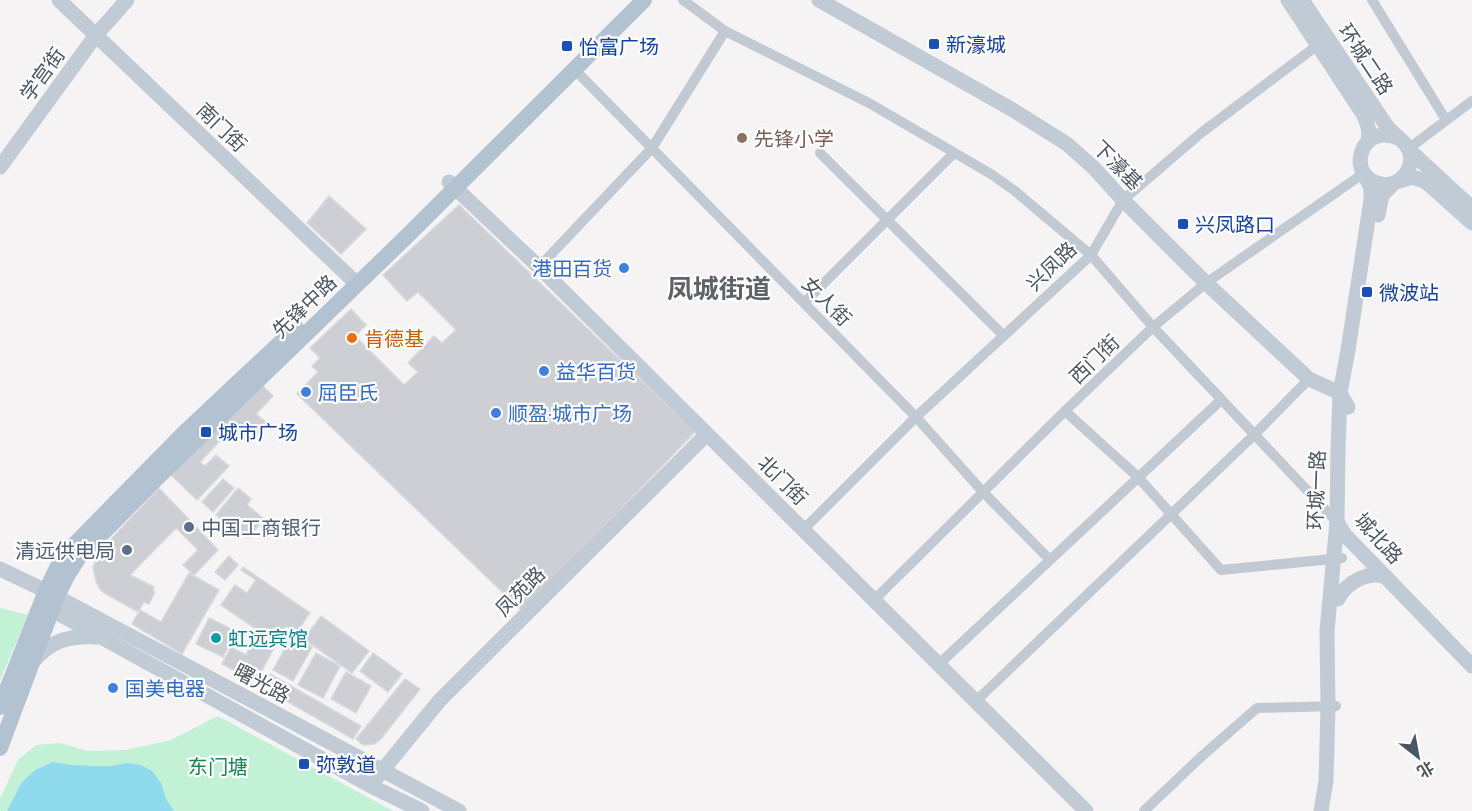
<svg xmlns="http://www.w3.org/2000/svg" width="1472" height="811" viewBox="0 0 1472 811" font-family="Quicksand,'Noto Sans SC',sans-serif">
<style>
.green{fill:#c3f1d5}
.water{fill:#90daee}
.building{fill:#cdcfd5;stroke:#d7d9de;stroke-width:1.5}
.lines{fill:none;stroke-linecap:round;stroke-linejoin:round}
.street{stroke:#c1cad2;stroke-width:10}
.secondary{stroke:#c1cbd6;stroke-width:15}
.primary{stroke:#b3c2d1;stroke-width:16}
.transit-dot{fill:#1a4fb4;stroke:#fff;stroke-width:2}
.education-dot{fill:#8d6e63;stroke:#fff;stroke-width:2}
.shop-dot{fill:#3f7fe0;stroke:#fff;stroke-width:2}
.food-dot{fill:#e8710a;stroke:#fff;stroke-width:2}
.service-dot{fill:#5c6f8a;stroke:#fff;stroke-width:2}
.culture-dot{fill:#0f9aa8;stroke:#fff;stroke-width:2}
.labels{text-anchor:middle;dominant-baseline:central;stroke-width:4.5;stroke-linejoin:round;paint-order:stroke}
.transit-label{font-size:20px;fill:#164399;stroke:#fff;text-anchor:start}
.street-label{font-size:20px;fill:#4a5661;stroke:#fff}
.education-label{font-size:20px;fill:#785e54;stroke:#fff;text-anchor:start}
.shop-label{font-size:20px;fill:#366cbe;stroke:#fff;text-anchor:start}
.food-label{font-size:20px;fill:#c56008;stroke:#fff;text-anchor:start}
.service-label{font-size:20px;fill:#4e5e75;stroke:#fff;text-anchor:start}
.culture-label{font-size:20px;fill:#0d838f;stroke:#fff;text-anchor:start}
.park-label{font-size:20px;fill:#17864f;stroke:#fff}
.district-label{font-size:26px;font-weight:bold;fill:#5f6368;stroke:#fff}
</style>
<rect width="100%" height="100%" fill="#f5f3f3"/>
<path class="green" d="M0 608 28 615 0 680Z
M218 716 393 811H0V799L18 760 36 745 60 743 88 751 126 750 171 740Z"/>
<path class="water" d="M53 762 71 765 95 766H111L127 763 141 765 152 771 161 783 166 799 174 811H7L22 782 35 770Z"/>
<path class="building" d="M329 196 366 229 341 254 307 223Z
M459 205 695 432 522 611 297 394 318 372 312 366 320 358 310 348 351 309 366 325 355 336 404 385 418 372 408 363 434 336 442 343 456 330 418 292 407 301 383 275Z
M258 381 273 396 256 414 268 424 250 443 233 427 200 462 205 466 216 455 229 466 197 500 171 475Z
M223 479 234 488 213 512 202 502Z
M159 488 218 550 194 575 183 565 198 550 176 528 130 575 154 587 153 591 155 592 149 604 144 602 138 612 104 593 99 588 96 581 93 567 100 551Z
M238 488 251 499 247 505 264 519 248 538 235 527 239 522 234 517 228 525 216 515Z
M229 556 238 565 225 580 215 572Z
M243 567 310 613 296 633 286 626 275 642 221 605 235 585 247 593 256 580 241 570Z
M189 573 219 590 182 654 132 624 140 610 161 622Z
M321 616 369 651 352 673 304 639Z
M209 618 236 631 223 657 196 644Z
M256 636 275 646 256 682 222 664 231 647 246 655Z
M292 636 312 647 293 681 273 670Z
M316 653 340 666 323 698 298 685Z
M373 653 402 674 388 692 360 671Z
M346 672 371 686 356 713 331 699Z
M270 674 361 726 353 739 262 687Z
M405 679 420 689 381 739 374 744 363 745 356 739Z"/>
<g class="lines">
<path class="street" d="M683 0 725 31 869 103 991 174 1015 191 1091 255 1153 327 1337 522
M1372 0 1446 120
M575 70 916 417 983 492 1050 560
M1408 149 1472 101
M820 153 1004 336
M539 267 652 148 725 31
M804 303 954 153
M1065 411 1138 477 1221 570 1342 558
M803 530 916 417 1091 255 1123 200 1201 133 1322 42
M874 600 1065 411 1153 327 1206 283 1364 173
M939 664 1221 400
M976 701 1254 435 1309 379
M1144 811 1202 756 1257 708 1336 706"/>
<path class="secondary" d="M59 0 357 284
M819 0 1013 110 1067 144 1094 168 1123 200 1206 283 1309 379 1340 393 1348 407
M1288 0 1363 114C1368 124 1370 131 1368 142
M1302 0 1388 128C1394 134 1403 140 1408 148 1417 166 1401 188 1381 184 1345 178 1359 122 1398 138
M1408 149 1472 208
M0 167 96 35 127 0
M1399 181 1412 177 1425 181 1472 223
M449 182 539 267 1086 811
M1378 215 1382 195 1393 184
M1337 522 1345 535 1472 666
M0 569 46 591 459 811
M49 599 52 610 371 786 422 811
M1338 599C1346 583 1368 570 1386 577
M32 663C50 640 70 635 98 637
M371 786 382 771 440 700 707 434
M1321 811 1326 781 1328 707 1327 631 1337 522 1338 450 1340 393 1348 350 1371 200V188L1364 173"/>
<path class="primary" d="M0 707 46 591 57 568 69 550 184 433 296 328
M0 748 57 596 67 576 79 557 159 476 404 239 644 0"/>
</g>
<g class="transit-dot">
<rect x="928" y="38" width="12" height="12" rx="3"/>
<rect x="561" y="40" width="12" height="12" rx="3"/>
<rect x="1177" y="218" width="12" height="12" rx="3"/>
<rect x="1361" y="286" width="12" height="12" rx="3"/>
<rect x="200" y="426" width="12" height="12" rx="3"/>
<rect x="298" y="758" width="12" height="12" rx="3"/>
</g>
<circle class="education-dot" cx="742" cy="138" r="6"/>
<g class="shop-dot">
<circle cx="624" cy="268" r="6"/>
<circle cx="544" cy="371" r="6"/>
<circle cx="306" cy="392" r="6"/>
<circle cx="496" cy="413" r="6"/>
<circle cx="113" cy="688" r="6"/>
</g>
<circle class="food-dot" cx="352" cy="338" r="6"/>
<g class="service-dot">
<circle cx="189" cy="527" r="6"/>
<circle cx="127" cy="550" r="6"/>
</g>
<circle class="culture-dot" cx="216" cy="638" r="6"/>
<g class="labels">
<g class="transit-label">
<text x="946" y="44">新濠城</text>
<text x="579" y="46">怡富广场</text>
<text x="1195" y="224">兴凤路口</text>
<text x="1379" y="292">微波站</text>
<text x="218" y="432">城市广场</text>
<text x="316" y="764">弥敦道</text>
</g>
<g class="street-label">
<text transform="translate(1366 59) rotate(56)">环城二路</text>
<text transform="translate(42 74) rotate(-54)">学宫街</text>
<text transform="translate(222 127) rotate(44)">南门街</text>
<text transform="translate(1118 165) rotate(45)">下濠基</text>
<text transform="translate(1051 266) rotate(-44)">兴凤路</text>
<text transform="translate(827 301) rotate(45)">女人街</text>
<text transform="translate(304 306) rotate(-44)">先锋中路</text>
<text transform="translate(1094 359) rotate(-44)">西门街</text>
<text transform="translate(783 480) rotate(45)">北门街</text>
<text transform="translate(1316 490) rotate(-88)">环城一路</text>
<text transform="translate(1379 538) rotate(48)">城北路</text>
<text transform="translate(520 591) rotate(-45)">凤苑路</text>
<text transform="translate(262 683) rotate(28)">曙光路</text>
</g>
<g class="education-label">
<text x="754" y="138">先锋小学</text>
</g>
<g class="shop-label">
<text x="612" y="268" text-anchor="end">港田百货</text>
<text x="556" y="371">益华百货</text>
<text x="318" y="392">屈臣氏</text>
<text x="508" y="413">顺盈·城市广场</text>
<text x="125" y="688">国美电器</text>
</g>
<g class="food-label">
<text x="364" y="338">肯德基</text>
</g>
<g class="service-label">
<text x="201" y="527">中国工商银行</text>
<text x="115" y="550" text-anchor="end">清远供电局</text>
</g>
<g class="culture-label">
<text x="228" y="638">虹远宾馆</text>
</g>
<g class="park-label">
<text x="218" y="766">东门塘</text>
</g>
<g class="district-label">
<text x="719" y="288">凤城街道</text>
</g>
</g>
<g transform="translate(1418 757) rotate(149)" stroke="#ffffff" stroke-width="4.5" paint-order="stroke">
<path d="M0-4.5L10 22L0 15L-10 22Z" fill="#4a5661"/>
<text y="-9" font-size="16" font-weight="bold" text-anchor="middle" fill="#4a5661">北</text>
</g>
</svg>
